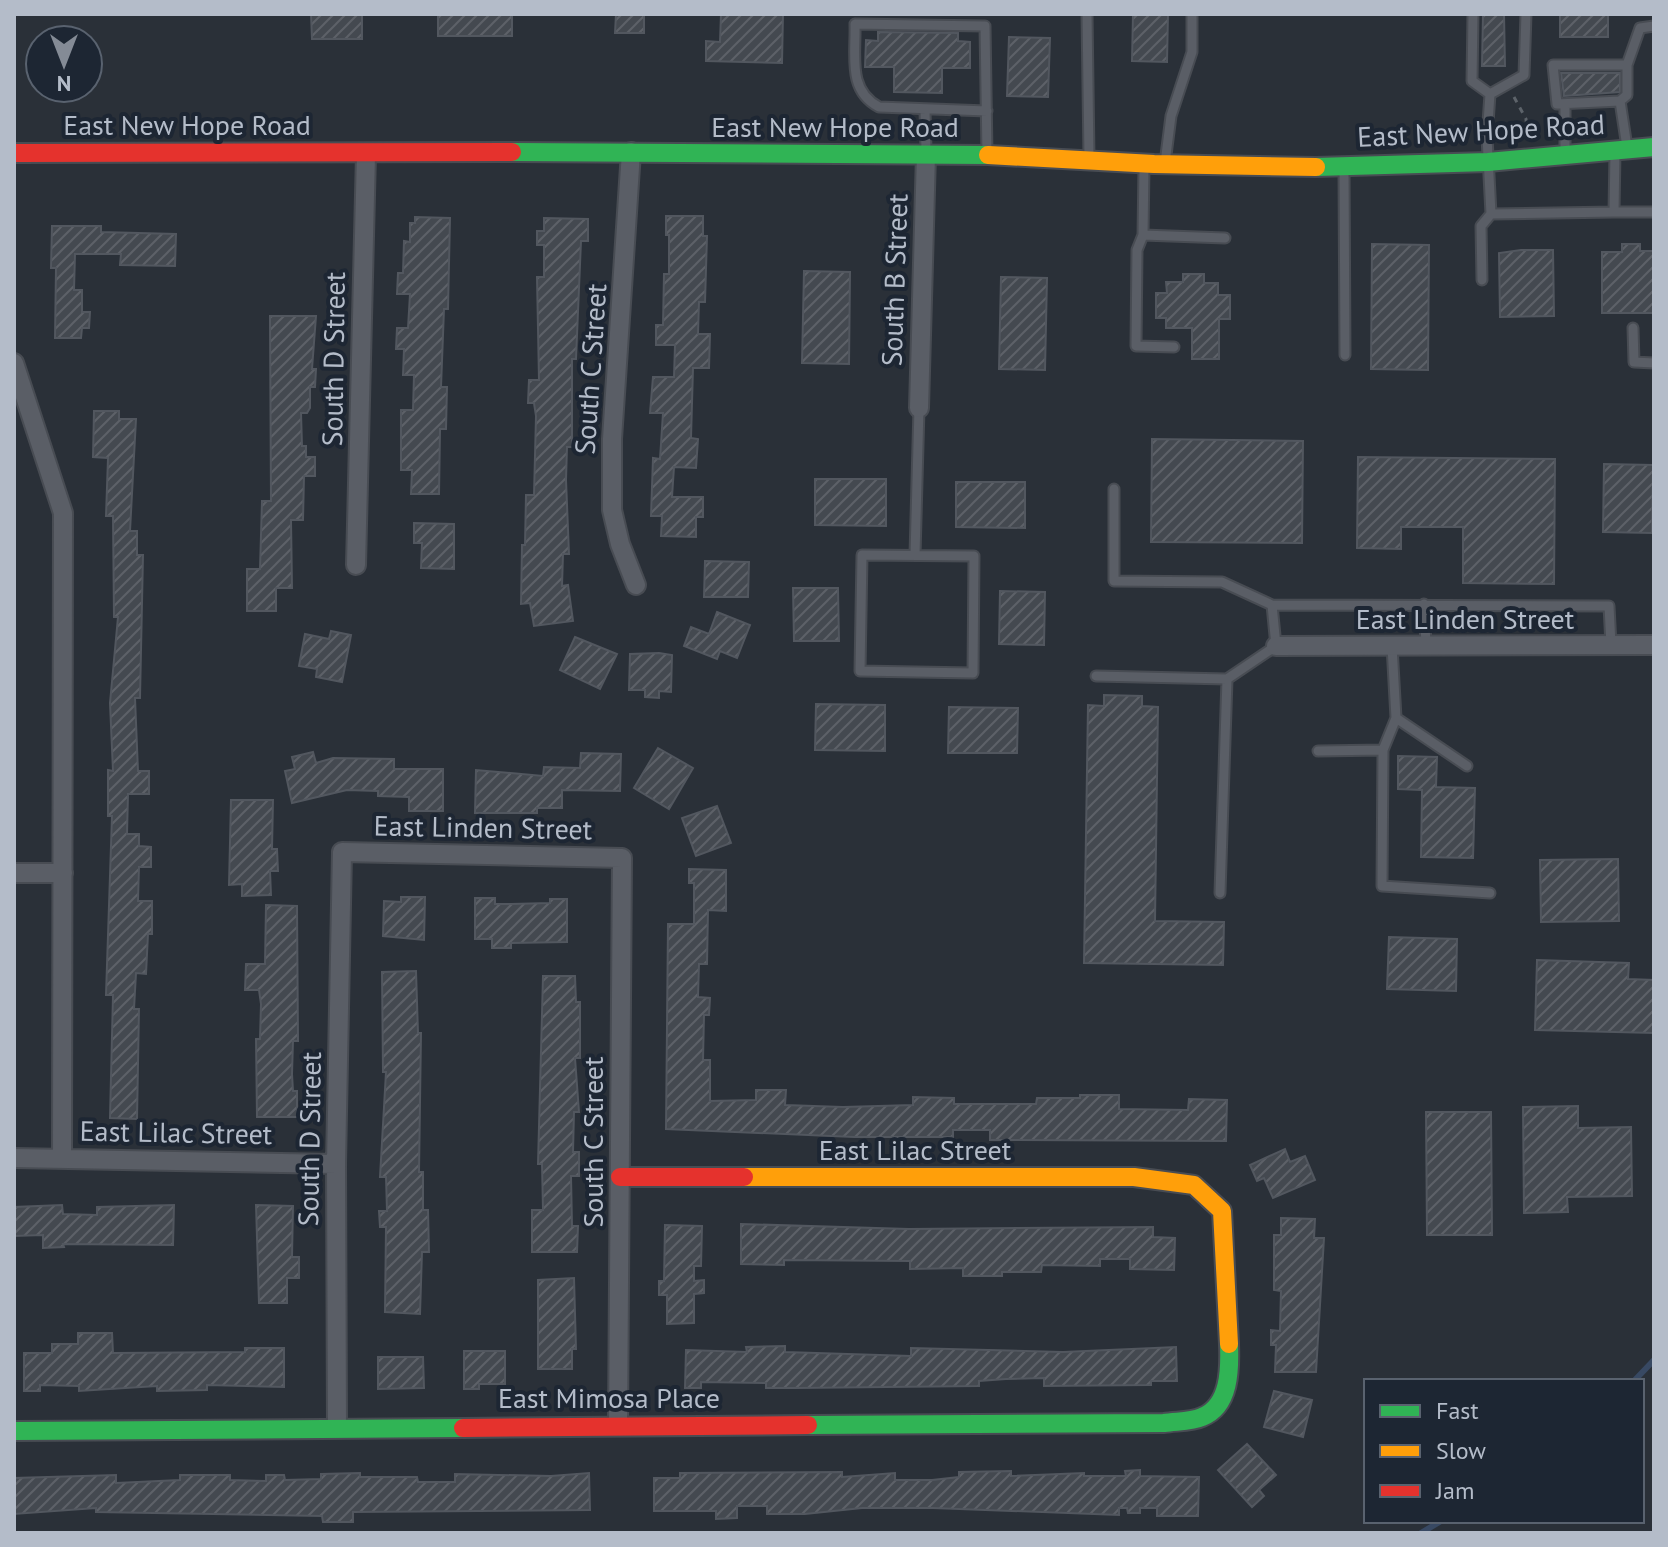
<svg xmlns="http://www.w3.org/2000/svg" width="1668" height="1547" viewBox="0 0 1668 1547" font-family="'PT Sans',sans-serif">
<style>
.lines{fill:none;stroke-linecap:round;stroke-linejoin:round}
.stream{stroke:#384963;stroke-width:6}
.building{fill:url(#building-hatch);stroke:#52575f;stroke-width:2}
.lane-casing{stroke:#484c53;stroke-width:13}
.street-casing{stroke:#484c53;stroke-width:22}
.fast-casing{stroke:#484c53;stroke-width:22}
.slow-casing{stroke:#484c53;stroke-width:22}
.jam-casing{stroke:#484c53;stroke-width:22}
.path{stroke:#5d636a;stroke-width:3;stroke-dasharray:6 6;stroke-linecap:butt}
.lane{stroke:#5a5e66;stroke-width:9}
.street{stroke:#5a5e66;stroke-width:18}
.fast{stroke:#30b455;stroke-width:18}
.slow{stroke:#ff9f0a;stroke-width:18}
.jam{stroke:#e5322d;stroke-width:18}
.labels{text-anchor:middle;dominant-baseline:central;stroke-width:8;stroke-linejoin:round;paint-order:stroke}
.street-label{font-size:28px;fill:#b4bcc9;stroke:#1d2633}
</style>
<defs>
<pattern id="building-hatch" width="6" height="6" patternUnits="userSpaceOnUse" patternTransform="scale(2)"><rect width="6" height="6" fill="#444950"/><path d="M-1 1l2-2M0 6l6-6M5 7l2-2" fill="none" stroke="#5d6168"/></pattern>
</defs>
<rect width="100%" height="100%" fill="#2a3038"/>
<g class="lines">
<path class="stream" d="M1634 1381 1654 1360
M1421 1533 1441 1521"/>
</g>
<path class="building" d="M311 14H362V39H312Z
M438 14H512V36H438Z
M616 14H644V33H615Z
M721 14H783L782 63 706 61V41L720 42Z
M1133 14H1168L1167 62 1132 61Z
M1483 14H1504L1505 66H1482Z
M1560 14H1608V37H1560Z
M878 32 958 33V41L970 42V68H942V93L894 92V67H865L866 40 878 41Z
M1009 37 1050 38 1048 97 1007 96Z
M1561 73H1620V92L1564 96Z
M666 216H703V236H707L705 302H699L698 334H710L709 368H693L691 438 698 439 696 468 674 467 672 497H703V517H696V537L661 536 662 516H651L653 458 660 459 663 413H650L653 377H674L675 345H656V325H663L664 274H669V235H666Z
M415 217 450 218 448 309H444L441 387H447L446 429H440L439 494H411L412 470H401V410H413L414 375H403L404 349H396L397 328H408L410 294H397L398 273H403L404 241 410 242V223H415Z
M544 218 588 219V241H581L576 359H572V447H567L566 480 569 554H563L562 586 568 585 573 621 534 626 530 603 521 604 522 545H525L526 495H534L536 416 534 403H528L529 380H539L537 277H544V245H537V231H544Z
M52 226H101V232L176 234 175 266 120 265 121 254H75L74 290H82V312H90L89 328H82L81 338H55L56 268H51Z
M1372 244 1429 245 1428 370 1371 369Z
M1622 244H1640V251H1654V313H1602V252H1622Z
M1521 250H1553L1554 316 1500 317 1499 253Z
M804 271 850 272 849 364 802 363Z
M1183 274H1204V283H1218V295H1230V319H1219V359H1192V328H1166V318H1156V293H1167L1166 282H1183Z
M1001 277 1047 278 1045 370 999 369Z
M270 316H316L312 369H316L315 387H310V408L307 413H301L302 446H306V457H315V476H304L303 520H291L292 588H276V611H247V569H260L262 501H271Z
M94 411H119V419H136L130 531H137V555H143L140 698H135L138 771H149V794H128L127 834H139V846L151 847V867H139L138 901H152V934H148L146 974 136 973 134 1009H139L137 1119 110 1118 113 995H106L112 816H108V770L113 771 110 703 118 617H114L113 516H106L108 458 93 457Z
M1152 439 1303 441 1302 543 1151 542Z
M1358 457 1555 459 1554 584 1463 583V527H1401V549L1357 548Z
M1604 464 1653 465 1652 533 1603 532Z
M815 479H886V526L815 525Z
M956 482H1025V528L956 527Z
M414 523 454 524V569L421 568 422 543H414Z
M705 561 749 562 748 597H704Z
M793 588H838L839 641H794Z
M1000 591 1045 592 1044 645 999 644Z
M717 612 750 625 737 658 720 651 717 659 684 646 691 627 709 634Z
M331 631 351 635 342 682 316 677 317 669 299 666 305 634 329 639Z
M575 637 617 654 600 689 560 670Z
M659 653 672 655 671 692 659 691V698L645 697V690H629L630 654Z
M1104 695 1142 696V706L1158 707 1155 921 1224 922 1223 965 1084 963 1088 705 1104 706Z
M816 704 885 705V751L815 750Z
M949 707 1018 708 1017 753H948Z
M658 748 693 768 669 809 634 788Z
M313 752 316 763 333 758 394 759V769H443V811H409V797L378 796V791L347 790 292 803 285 771 295 769 292 757Z
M581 753 621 754 620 791 562 790V808H537V813H475L476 770 543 776 544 767 580 768Z
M1398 756 1437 757 1436 787 1475 788 1473 858 1421 857 1422 790 1398 789Z
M231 800H273L272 849H277L278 871H270L271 895 242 896V884L229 885Z
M717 806 731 843 696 856 682 818Z
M1618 859 1619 921 1541 922 1540 860Z
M689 869 726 870V911L708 910 707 964H699L698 997 710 998 709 1015H704L703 1060H710V1101L756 1100V1090H786L785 1105 843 1107 913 1105V1097L954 1098V1104H1036L1037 1098H1080V1095H1119V1109L1188 1110 1189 1099 1227 1100 1226 1141 990 1140V1130H953V1137H854L666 1129 668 924H694V883H689Z
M401 897H425L424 940 383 936 384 901 401 902Z
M475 898H495V904H511L550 903V899H567V942L511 943V948H492V939H475Z
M266 905 297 906 298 1041H293L292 1074 293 1091H297V1117H257L256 1039H260L261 1004 259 990H245L246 964H265Z
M1389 937 1457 939 1456 991 1387 989Z
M1537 960 1629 963 1628 979 1654 980V1033L1535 1030Z
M416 971 418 1033H421L419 1172H423V1210H428L429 1252H422L420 1314 385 1312 386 1227H380L379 1211H387L386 1177H380L386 1072H383L382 972Z
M543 976H575L576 1002H580V1058H575L579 1112H574L573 1152H579V1176H571L572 1226H578L577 1252H532V1210H543L542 1164H538Z
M1578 1106V1128L1631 1127 1632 1196 1567 1197 1568 1212 1524 1213 1523 1107Z
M1426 1112H1491L1492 1235H1427Z
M1285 1149 1290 1162 1305 1156 1315 1180 1273 1198 1264 1178 1257 1181 1250 1165Z
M62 1205 63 1214 97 1215V1207L174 1205 173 1245 63 1244 64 1247 43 1248V1235L14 1236V1207Z
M256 1205 293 1206 292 1257H299V1278H287V1303H259Z
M1281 1218 1315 1219 1314 1238H1324L1316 1372H1275L1276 1345H1271V1330L1280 1331 1281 1291 1274 1290V1235H1281Z
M741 1224 909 1229 1153 1227V1237L1175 1238 1174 1270 1130 1269V1259H1100V1266L1042 1265 1041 1272H1002V1276H963V1268L910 1269V1261L784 1260V1265L741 1264Z
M665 1225 702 1226 701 1266H694V1281L704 1280V1293L694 1294V1323L667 1324V1295H659V1281H664Z
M574 1278 576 1349H572V1369H538V1280Z
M78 1333H112L113 1353 245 1352V1348H284V1387L207 1385V1390L157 1391V1386L79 1391V1386L40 1385V1391H24V1353H52V1344H78Z
M785 1346V1352L911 1356V1348L1063 1352 1176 1347 1177 1381H1151V1385L1044 1386V1378L1006 1379 979 1381V1386L796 1388H766V1383L701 1382V1388H685L686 1350 747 1352 746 1347Z
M464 1351H505V1384H479V1389H464Z
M378 1357H423L424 1388 378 1389Z
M1274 1391 1312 1400 1303 1437 1264 1427Z
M1247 1444 1276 1475 1259 1490 1264 1496 1252 1507 1218 1470Z
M1140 1470V1476L1199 1477 1198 1516H1157V1508H1140V1513H1128L1127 1508H1119V1515L933 1508H862L805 1514H767V1506H737V1518L716 1519V1511H654V1478H680V1473L842 1472V1477L895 1473V1480H932L959 1477V1472L1011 1471V1476L1084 1473V1476H1126L1125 1471Z
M360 1473V1477H417L418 1482H455V1474L551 1476 589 1473 590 1510 353 1512V1522H323L322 1516 96 1512V1508L14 1514V1478L116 1475V1483L180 1480V1475H230V1480L266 1481V1475H284L285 1480 321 1479V1474Z"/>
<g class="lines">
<defs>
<path id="lane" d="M1087 14 1089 158
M1473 14 1472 81 1490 94
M1627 65H1553L1557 104 1620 101 1627 95V65L1640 28 1654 26
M1490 94 1487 137 1491 214 1614 212 1615 152
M1490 94 1524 75 1526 14
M1620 101 1627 147
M1565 104V156
M925 111 926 151
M987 111 879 107C847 90 856 56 855 24L985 26 987 155
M1165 163 1171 116 1192 52V14
M1144 166 1143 235 1225 238
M1344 169 1345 355
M1614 212H1654
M1143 235 1137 250 1136 346 1174 347
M1482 280 1481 226 1491 214
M1633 328 1634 362 1654 363
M1114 489V581L1222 582 1272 605 1609 606 1611 645
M862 555 974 556 973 673 860 671Z
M915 555 919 408
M1424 604 1426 645
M1392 646 1396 718 1467 766
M1096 676 1227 679
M1396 718 1383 750 1382 886 1490 893
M1318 751 1383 750
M1220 893 1227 679 1276 646 1272 605"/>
<path id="street" d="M631 152 612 439V510L620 544 636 585
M14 363 63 513 62 1158
M919 408 926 154
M356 565 366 154
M1276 646 1654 645
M14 873H63
M14 1158 336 1164
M337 1426 336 1164 342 852 622 858 618 1425"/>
<path id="fast" d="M512 152 988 155
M1316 167 1488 162 1654 147
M808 1425 1164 1423C1176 1421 1191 1422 1202 1417 1230 1406 1230 1369 1229 1344
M14 1431 463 1428"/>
<path id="slow" d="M988 155 1154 164 1316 167
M744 1177H1134L1194 1185 1222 1211 1229 1344"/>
<path id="jam" d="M14 153 512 152
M620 1177H744
M463 1428 808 1425"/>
</defs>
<use href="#lane" class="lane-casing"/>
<use href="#street" class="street-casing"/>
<use href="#fast" class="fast-casing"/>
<use href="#slow" class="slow-casing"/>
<use href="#jam" class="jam-casing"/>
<path class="path" d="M1514 97 1526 119 1527 133"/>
<use href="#lane" class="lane"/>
<use href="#street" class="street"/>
<use href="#fast" class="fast"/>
<use href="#slow" class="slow"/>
<use href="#jam" class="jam"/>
</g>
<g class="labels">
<g class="street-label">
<text x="187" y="124">East New Hope Road</text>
<text x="835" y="126">East New Hope Road</text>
<text transform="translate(1481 130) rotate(-3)">East New Hope Road</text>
<text transform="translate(894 280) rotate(-88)">South B Street</text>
<text transform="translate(333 359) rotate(-89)">South D Street</text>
<text transform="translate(590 369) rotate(-86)">South C Street</text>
<text x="1465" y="618">East Linden Street</text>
<text transform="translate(483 827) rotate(1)">East Linden Street</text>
<text transform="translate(176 1132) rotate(1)">East Lilac Street</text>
<text transform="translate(309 1139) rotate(-89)">South D Street</text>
<text transform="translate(592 1142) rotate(-90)">South C Street</text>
<text x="915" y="1149">East Lilac Street</text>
<text x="609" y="1397">East Mimosa Place</text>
</g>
</g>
<rect width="1668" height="1547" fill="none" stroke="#b4bcc9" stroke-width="32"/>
<rect x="1364" y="1379" width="280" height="144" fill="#1d2633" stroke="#59626f" stroke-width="2"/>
<rect x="1380" y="1405" width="40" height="12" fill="#30b455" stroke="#59626f" stroke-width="2"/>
<text x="1436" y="1419" font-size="24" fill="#b4bcc9">Fast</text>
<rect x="1380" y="1445" width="40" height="12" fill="#ff9f0a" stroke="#59626f" stroke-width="2"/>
<text x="1436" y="1459" font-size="24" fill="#b4bcc9">Slow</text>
<rect x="1380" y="1485" width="40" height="12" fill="#e5322d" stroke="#59626f" stroke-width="2"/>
<text x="1436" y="1499" font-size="24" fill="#b4bcc9">Jam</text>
<g transform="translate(64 64) rotate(180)"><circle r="38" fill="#1d2633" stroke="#59626f" stroke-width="2"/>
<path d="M0-6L14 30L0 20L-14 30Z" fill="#848b96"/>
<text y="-12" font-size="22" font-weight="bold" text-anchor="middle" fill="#b4bcc9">N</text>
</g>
</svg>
